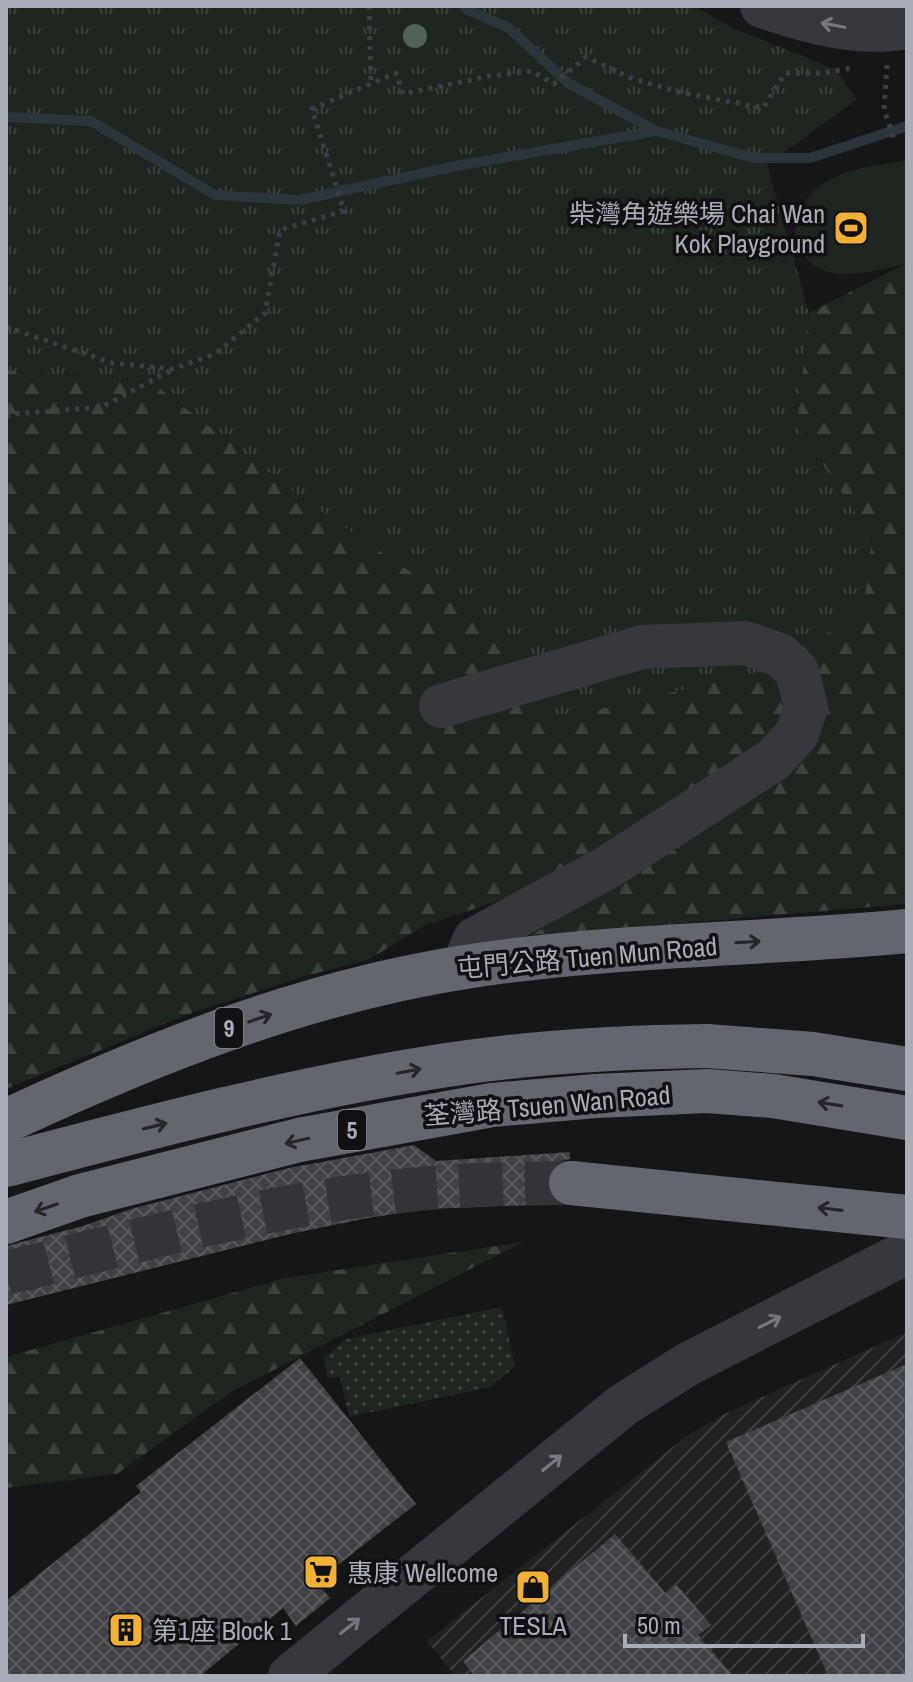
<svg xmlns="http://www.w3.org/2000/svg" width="913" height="1682" viewBox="0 0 913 1682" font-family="'Archivo Narrow','Noto Sans TC',sans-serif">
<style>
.industrial{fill:url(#industrial-furrows)}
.grass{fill:url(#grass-tufts)}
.forest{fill:url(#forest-firs)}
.park{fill:url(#park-dots)}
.pitch{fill:#1e261f}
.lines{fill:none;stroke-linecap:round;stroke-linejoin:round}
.stream{stroke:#2c353c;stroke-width:10}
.building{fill:url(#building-cross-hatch)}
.highway-tunnel{stroke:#333438;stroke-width:44;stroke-dasharray:44 22;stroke-linecap:butt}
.path{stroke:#3d3f44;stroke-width:5;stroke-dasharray:4 6;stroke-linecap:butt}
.minor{stroke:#37383d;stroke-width:44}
.highway{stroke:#63666e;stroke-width:44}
.highway-bridge{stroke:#63666e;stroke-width:44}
.tree{fill:#506452}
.oneway{stroke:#757881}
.oneway2{stroke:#26262a}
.labels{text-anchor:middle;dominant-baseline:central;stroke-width:7;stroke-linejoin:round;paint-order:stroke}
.shield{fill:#111113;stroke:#7b7e86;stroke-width:2}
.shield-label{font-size:24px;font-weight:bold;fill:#a8adb8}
.poi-label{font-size:26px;fill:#a8adb8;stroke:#111113;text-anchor:start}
.street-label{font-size:26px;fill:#a8adb8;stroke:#111113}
</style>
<defs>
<pattern id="industrial-furrows" width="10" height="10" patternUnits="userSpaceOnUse" patternTransform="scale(2)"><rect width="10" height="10" fill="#222225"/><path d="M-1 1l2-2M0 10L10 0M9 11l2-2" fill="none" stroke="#3f3f43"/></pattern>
<pattern id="grass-tufts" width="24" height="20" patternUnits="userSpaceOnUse" patternTransform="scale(2)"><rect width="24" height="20" fill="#1e261f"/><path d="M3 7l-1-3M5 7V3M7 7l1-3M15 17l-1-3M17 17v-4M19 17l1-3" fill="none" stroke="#3c433d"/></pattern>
<pattern id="forest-firs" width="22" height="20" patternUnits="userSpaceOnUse" patternTransform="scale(2)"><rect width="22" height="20" fill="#1e261f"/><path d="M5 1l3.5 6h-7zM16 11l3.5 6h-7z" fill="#3c433d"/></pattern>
<pattern id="park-dots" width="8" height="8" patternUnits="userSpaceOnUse" patternTransform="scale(2)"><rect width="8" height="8" fill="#1e261f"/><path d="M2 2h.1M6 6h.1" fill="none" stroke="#3c433d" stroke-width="1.8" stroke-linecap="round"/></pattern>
<pattern id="building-cross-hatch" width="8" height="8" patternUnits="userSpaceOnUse" patternTransform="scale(2)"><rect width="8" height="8" fill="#404145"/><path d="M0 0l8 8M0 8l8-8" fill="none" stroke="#595a5e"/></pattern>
</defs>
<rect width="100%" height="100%" fill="#161618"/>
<path class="industrial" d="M907 1332V1676H455L427 1641 687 1436 724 1414Z"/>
<path class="grass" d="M6 6H694L735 29 835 69 857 99 767 165 809 313 797 426 872 537 863 612 761 672 553 720 470 612 310 504 150 381 6 370Z"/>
<path class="forest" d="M907 263V904L530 936 583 903 563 879 423 926 370 959 302 977 186 1015 6 1089V370L150 381 310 504 470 612 553 720 761 672 863 612 872 537 797 426 809 313Z
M523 1242 231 1392 117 1474 6 1488V1357L285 1278Z"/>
<path class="park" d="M502 1307 515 1367 490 1387 349 1417 340 1377 328 1378 324 1358 346 1339Z"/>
<path class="pitch" d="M907 160V264C877 270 824 287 804 255 799 247 795 243 795 233 796 217 802 201 815 190 840 168 876 166 907 160Z"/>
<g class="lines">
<path class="stream" d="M464 6 466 9 509 28 568 83 656 131 754 158H810L907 126
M6 117 91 121 215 195 300 200 456 166 656 131"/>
</g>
<path class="building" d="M414 1145 436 1161 570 1152V1159L560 1161 551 1168 546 1180 549 1194 558 1204 427 1209 368 1218 290 1234 6 1305V1246L83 1226 131 1209 289 1168Z
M300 1358 416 1504 316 1582 330 1598 296 1626 283 1608 200 1676H6V1601L141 1492 136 1486Z
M907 1364V1676H828L726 1442Z
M615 1534 666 1594 677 1585 711 1625 698 1635 733 1676H475L463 1661Z"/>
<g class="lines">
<path class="highway-tunnel" d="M6 1273C130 1243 255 1208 382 1193 444 1185 508 1183 571 1183"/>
<path class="path" d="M369 6 371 82
M887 65 884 109 895 142
M6 327 112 363 173 369 215 354 265 313 280 230 344 211 312 109 396 73 403 94 490 76 532 71 554 84 586 57 631 78 679 92 763 108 785 73H823L851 68
M6 417 13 414 102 407 172 370"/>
<path class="minor" d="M762 6C808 22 858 36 907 27
M441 706 642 647 745 643 780 655 797 671 806 707 797 734 773 760 608 867 475 939 463 967
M290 1676 623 1405 688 1364 907 1252"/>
<path class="highway" d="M6 1121C152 1053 305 992 465 967 611 944 760 945 907 931
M6 1165C143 1129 281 1092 422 1069 516 1053 612 1047 707 1046
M571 1183 907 1217
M6 1222 80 1196 299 1140 492 1105 596 1096 707 1091 773 1096 907 1118"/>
<path class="highway-bridge" d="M707 1046 813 1054 907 1069"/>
</g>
<circle class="tree" cx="415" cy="36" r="12"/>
<defs><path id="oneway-shaft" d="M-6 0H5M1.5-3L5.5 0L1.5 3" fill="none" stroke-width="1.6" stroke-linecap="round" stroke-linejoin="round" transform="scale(2)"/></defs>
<g class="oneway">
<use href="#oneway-shaft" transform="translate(833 25) rotate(-169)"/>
<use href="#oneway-shaft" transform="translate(770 1322) rotate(-27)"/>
<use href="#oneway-shaft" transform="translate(552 1463) rotate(-39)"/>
<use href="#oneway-shaft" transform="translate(350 1626) rotate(-39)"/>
</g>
<g class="oneway2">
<use href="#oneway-shaft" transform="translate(748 942) rotate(-3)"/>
<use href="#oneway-shaft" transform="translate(260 1018) rotate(-19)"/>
<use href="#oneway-shaft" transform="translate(409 1071) rotate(-11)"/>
<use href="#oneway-shaft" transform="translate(830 1104) rotate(-171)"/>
<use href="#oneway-shaft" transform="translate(155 1126) rotate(-14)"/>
<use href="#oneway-shaft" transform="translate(297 1141) rotate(167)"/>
<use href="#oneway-shaft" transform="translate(46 1208) rotate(161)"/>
<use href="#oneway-shaft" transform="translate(830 1209) rotate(-173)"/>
</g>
<defs>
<symbol id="stadium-square" viewBox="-11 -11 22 22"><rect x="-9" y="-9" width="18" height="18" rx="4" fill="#f2b134" stroke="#111113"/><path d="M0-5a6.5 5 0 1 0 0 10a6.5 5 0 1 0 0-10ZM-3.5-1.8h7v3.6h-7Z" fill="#111"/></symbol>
<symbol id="supermarket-square" viewBox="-11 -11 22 22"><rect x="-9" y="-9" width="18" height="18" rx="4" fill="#f2b134" stroke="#111113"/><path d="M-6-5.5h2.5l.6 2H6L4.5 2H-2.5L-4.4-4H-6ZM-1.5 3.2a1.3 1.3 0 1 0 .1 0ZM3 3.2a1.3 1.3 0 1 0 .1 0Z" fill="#111"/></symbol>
<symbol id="shop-square" viewBox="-11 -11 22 22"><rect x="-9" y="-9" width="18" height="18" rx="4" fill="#f2b134" stroke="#111113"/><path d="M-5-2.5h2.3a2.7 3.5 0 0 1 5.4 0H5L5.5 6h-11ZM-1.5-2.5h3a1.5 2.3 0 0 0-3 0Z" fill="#111"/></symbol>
<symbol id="building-square" viewBox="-11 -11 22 22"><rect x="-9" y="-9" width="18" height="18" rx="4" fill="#f2b134" stroke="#111113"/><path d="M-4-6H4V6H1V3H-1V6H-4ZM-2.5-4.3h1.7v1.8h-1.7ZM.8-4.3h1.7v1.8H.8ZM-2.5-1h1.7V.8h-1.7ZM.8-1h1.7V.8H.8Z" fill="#111"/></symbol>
</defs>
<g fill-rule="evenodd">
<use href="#stadium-square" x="831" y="208" width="40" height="40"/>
<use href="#supermarket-square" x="301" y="1552" width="40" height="40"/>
<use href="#shop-square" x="513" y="1567" width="40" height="40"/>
<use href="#building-square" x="106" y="1610" width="40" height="40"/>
</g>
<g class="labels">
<g class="shield">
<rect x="215" y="1008" width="28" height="40" rx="6"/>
<rect x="338" y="1110" width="28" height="40" rx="6"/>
</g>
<g class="shield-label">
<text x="229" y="1028">9</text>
<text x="352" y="1130">5</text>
</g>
<g class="poi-label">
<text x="825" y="213" text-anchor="end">柴灣角遊樂場 Chai Wan<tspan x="825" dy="30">Kok Playground</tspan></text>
<text x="347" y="1572">惠康 Wellcome</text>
<text x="533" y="1625" text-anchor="middle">TESLA</text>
<text x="152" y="1630">第1座 Block 1</text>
</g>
<g class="street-label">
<text transform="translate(587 957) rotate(-5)">屯門公路 Tuen Mun Road</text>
<text transform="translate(547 1105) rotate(-5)">荃灣路 Tsuen Wan Road</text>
</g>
</g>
<rect width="913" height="1682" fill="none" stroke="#a8adb8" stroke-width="16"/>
<path d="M625 1634v12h238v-12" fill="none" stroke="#a8adb8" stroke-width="4"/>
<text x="637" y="1634" font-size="24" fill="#a8adb8" stroke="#111113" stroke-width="6" paint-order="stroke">50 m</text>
</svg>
